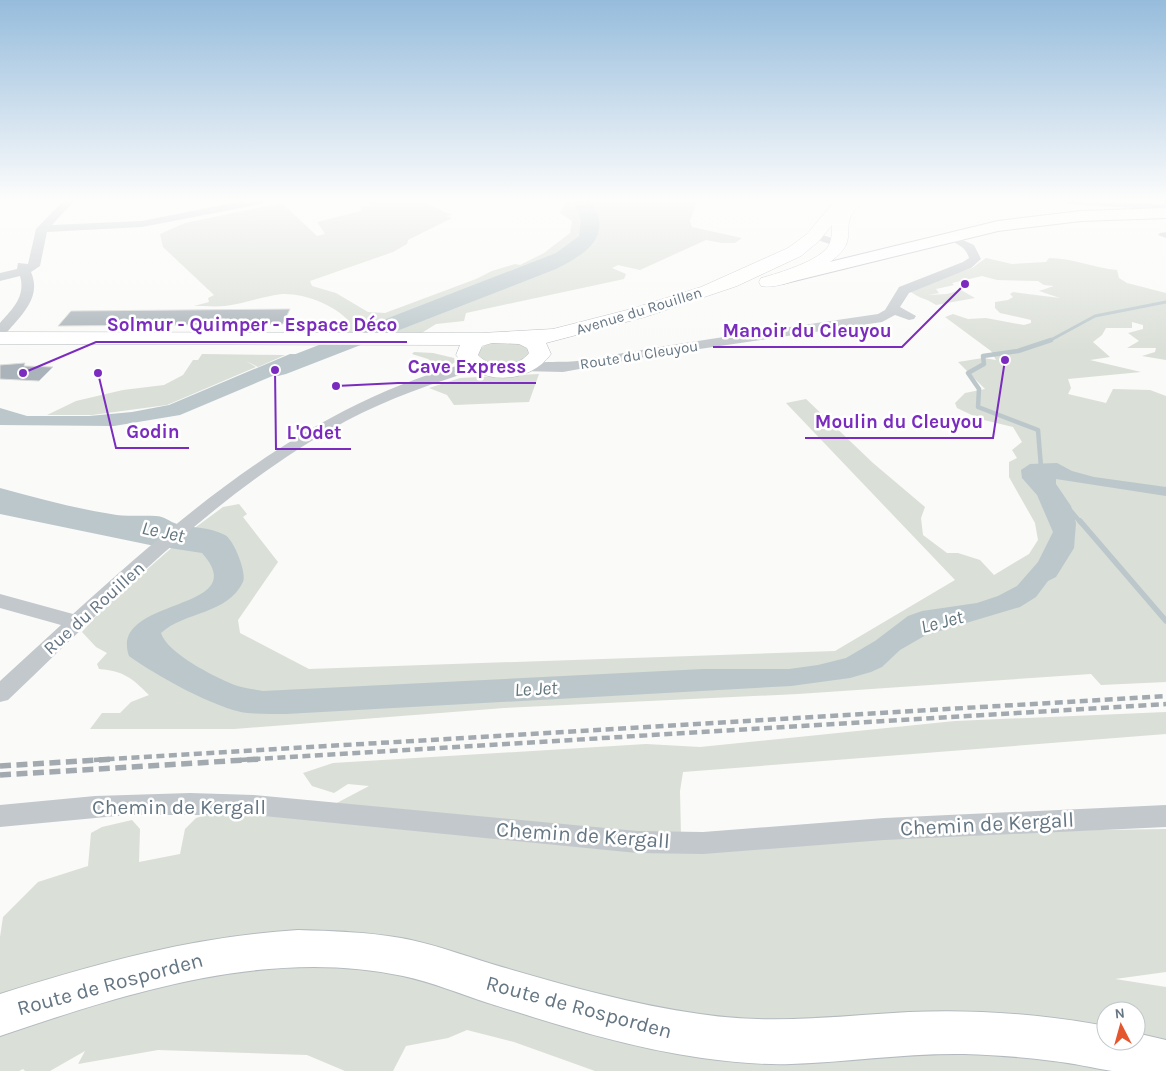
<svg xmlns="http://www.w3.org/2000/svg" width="1166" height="1071" viewBox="0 0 1166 1071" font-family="Karla,sans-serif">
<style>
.green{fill:#dadfd7;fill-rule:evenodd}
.water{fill:#bbc7cb}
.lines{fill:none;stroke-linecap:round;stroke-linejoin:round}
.stream-far2{stroke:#bbc7cb;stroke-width:3}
.stream-far1{stroke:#bbc7cb;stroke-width:4.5}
.stream{stroke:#bbc7cb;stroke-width:5.5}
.river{fill:#bbc7cb;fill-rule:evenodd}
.building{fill:#aab3b9;stroke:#dcdcda}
.secondary-casing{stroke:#b3babf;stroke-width:2}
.primary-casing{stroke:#b5babe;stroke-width:1}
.street{fill:#c3c8cc;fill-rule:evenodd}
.secondary{fill:#fff;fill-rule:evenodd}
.primary{fill:#fff;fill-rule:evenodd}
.rail-far1{stroke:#a2aab0;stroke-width:4.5;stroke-dasharray:8 4.5;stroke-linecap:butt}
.rail{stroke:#a2aab0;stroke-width:5.5;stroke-dasharray:11 5.5;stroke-linecap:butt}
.labels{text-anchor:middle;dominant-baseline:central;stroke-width:5;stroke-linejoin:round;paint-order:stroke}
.far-street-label{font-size:15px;fill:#657683;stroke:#fff}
.street-label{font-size:18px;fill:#657683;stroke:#fff}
.water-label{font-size:19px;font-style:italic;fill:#60757c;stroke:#fff}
.near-street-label{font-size:21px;fill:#657683;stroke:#fff}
.leader{fill:none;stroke:#7b2cbf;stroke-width:2}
.callout-dot{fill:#7b2cbf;stroke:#fff;stroke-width:2}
.callout-label{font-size:19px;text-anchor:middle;font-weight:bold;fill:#7b2cbf;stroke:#fff;stroke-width:5;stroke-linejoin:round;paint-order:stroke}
</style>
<rect width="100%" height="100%" fill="#fafaf8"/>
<path class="green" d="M367 201H421L452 215 446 216 452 218 408 240 407 244 393 252 310 281 312 286 336 293 368 312 385 313 476 279 492 271 515 264 520 265 544 253 570 233 572 221 560 213 566 201H697L690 221 692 227 742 238 735 243H722L706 240 640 270 618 265 612 268 626 274 624 279 466 313 464 321 436 324 420 334 334 333C338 327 345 327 349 321 334 305 305 293 282 294 263 296 244 304 225 306 215 307 205 306 194 306L209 302 208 298 214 295 163 247 160 234 185 223 282 203 317 236 325 234 317 222 361 211V207L371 205Z
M986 258 1012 264 1046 262 1049 258C1072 258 1094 268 1117 270L1119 278 1127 283 1166 293V360L1142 356 1155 352 1156 348H1127L1139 341 1128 333 1143 329V325L1132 322V328H1106L1102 335 1093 342 1110 357 1090 360 1141 372 1068 379 1071 388 1068 394 1106 403 1113 389 1150 390 1166 396V682L1101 685 1091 674 798 694 504 708 234 729H90L102 713H120L131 702 149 695C132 678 124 671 99 669L97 664 107 653 96 647 82 632 103 608 192 530 223 507 239 504 247 514 243 517 278 562 238 620 240 633 309 669 835 651 955 580 786 403 806 399 873 463 925 507 921 518 923 535 947 553H958L980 560 994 575 1029 554 1038 540 1035 523 1009 477V462L1017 458 1012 450 1022 442 1013 427 980 419 957 408 955 403 965 393 985 389 958 362 983 358 996 360 991 351 945 317 953 314 968 319 986 318 1024 325 1031 323V320L1000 313 995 308V302L1008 300 1013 297 1010 294 1013 292 1060 298 1039 291 1054 286 1044 285 1038 281 997 280 982 276 952 283 954 285 936 289 939 293 928 295 947 294 961 290 975 298 936 305C926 298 917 298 909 290L972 268Z
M493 342C505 342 519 340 528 350V355C515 370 494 365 478 357L477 352 485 345Z
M414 352 433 353 454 358 455 362 444 370 428 359 412 354Z
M202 354 285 355 258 367 246 361 256 367 167 405 92 415H47L76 401 123 390 164 385 183 375 193 360H198Z
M539 374 529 402 454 405 447 395 429 388 460 378Z
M1166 712V734L683 772 680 791 681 836 1166 829V972L1115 979 1166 987V1071H595L514 1042 467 1030 448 1038 406 1046 393 1071H345L307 1055 158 1050 78 1064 85 1051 50 1071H25L23 1069 19 1071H0V937L3 917 38 882 88 866 91 833 102 827 132 820 140 829 139 862 180 854 185 829 196 818 224 810 333 805 369 786 348 784 334 793 312 786 303 773 333 763 646 744 700 747 955 721ZM1106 1011H1136V1041H1106Z"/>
<path class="water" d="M290 354 332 355 289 369 180 415 114 426 0 425V408L27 416H89L132 412 169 405Z
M1057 463 1072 471 1094 477 1166 487V496L1056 479V484L1071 506 1076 523 1074 548 1056 577 1048 581 1036 597 1020 607 926 635 900 650 882 667 871 672 850 678 791 686 286 714C273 714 260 714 247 713 216 709 155 675 129 656 108 596 256 613 202 553L150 545 0 514V488C37 498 73 508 111 514 126 517 141 515 156 516 164 516 170 522 177 524 193 528 210 527 225 535 234 540 247 573 243 582 227 615 185 611 161 633 167 653 213 676 232 684 241 688 253 689 263 691L704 669H789L818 665 846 658 875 641 908 616 922 611 977 603 998 596 1017 586 1038 562 1053 532 1037 495 1022 478 1021 470 1030 464Z"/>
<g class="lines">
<path class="stream-far2" d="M1049 341 1095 316 1166 302"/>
<path class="stream-far1" d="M1041 467 1038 430 978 407 979 389 968 373 984 364 983 356 1018 351 1051 340
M1070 510 1081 523"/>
<path class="stream" d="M1080 521 1166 621"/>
<path class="river" d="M574 201H591C593 207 598 213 599 219 604 245 575 259 556 269L286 374 278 376 270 374 266 369 270 364 556 253 579 236 581 220Z"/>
</g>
<path class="building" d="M290 309 283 324 58 326 71 311Z
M25 363 24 366 53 367 39 381 0 379V365Z"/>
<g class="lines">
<defs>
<path id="secondary" d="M1166 208V218L1081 221 998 231 782 284 776 283 773 279 776 275 998 221 1081 211Z
M298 930C333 931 367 932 401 938 431 943 462 955 492 964 560 984 629 1004 700 1014 773 1025 836 1016 909 1012 975 1009 1041 1014 1106 1026V1041H1136V1033L1166 1040V1071C1148 1071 1130 1071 1112 1071 1093 1068 1073 1063 1053 1061 1024 1057 994 1055 964 1054 906 1053 849 1062 791 1064 761 1065 732 1062 702 1058 629 1048 558 1025 488 1003 460 994 432 982 403 976 267 947 127 993 0 1036V994C102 962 191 937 298 930Z"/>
<path id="primary" d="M835 201H856L859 205C856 209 852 213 850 218 847 226 850 236 846 245 837 265 783 291 761 286L759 282 761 278C779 273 820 261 829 245 832 239 832 231 832 225L819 241 801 256 737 286 645 317 546 343 551 354C529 385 478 386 456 355L460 345 0 344V332L481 333 553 329 631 309 701 287 788 248 807 234ZM492 343 519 344 527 348 529 353C518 368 490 369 478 355L482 346Z"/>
</defs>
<use href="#secondary" class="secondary-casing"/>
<use href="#primary" class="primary-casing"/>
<path class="street" d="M63 201H74L52 225 142 221 242 201H266L261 204 142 227 47 232 40 266 31 272C40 293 28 308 15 323 10 328 7 334 0 336V323C12 309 26 297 20 276L0 281V273L17 269 18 263 28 264 36 229Z
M1063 201 1166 204V210L1068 204Z
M1166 232V238L1158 235 1160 233Z
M816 233 842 241 844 243 838 247 812 238V234Z
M949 234 974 245 981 259 971 268 909 293 900 307 916 316 914 319 909 320 895 315 882 322 645 357 563 372 522 371 515 367C519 360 565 363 577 361 677 343 778 329 878 314L885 310 899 287 963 262 969 258C966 246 955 243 945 239L943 237Z
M475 361 480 362 482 365 480 368C435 383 389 398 346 421 217 491 113 600 8 700L0 702V681L61 625 0 608V594L73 614C191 507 317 400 475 361Z
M190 793 254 795 637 831 703 832 884 818 1166 805V827L884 840 703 854 637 853 254 815H127L0 827V805L95 796Z"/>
<use href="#secondary" class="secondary"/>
<use href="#primary" class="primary"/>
<path class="rail-far1" d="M94 760 1166 696
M240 760 1166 704"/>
<path class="rail" d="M0 766 114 759
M0 775 261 759"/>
</g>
<linearGradient id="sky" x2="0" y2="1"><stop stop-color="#96bcdc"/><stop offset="0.57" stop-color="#fdfdfc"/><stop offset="1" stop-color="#fdfdfc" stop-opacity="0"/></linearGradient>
<rect width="1166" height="351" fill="url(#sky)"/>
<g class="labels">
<g class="far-street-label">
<text transform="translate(639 311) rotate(-17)">Avenue du Rouillen</text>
<text transform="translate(639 355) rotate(-9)">Route du Cleuyou</text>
</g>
<g class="street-label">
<text transform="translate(94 608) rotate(-42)">Rue du Rouillen</text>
</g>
<g class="water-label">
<text transform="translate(163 532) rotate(12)">Le Jet</text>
<text transform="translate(942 622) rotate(-15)">Le Jet</text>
<text transform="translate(536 689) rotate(-3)">Le Jet</text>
</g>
<g class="near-street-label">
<text x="179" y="807">Chemin de Kergall</text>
<text transform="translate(987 824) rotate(-3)">Chemin de Kergall</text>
<text transform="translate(583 835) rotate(4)">Chemin de Kergall</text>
<text transform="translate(110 984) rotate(-15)">Route de Rosporden</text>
<text transform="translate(579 1007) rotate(15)">Route de Rosporden</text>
</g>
</g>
<path class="leader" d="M23 373L96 342H407M965 284L902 347H713M336 386L398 383H536M1005 360L993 438H805M98 373L116 448H189M275 370L276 449H351"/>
<g class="callout-dot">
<circle cx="23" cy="373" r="5"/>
<circle cx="965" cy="284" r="5"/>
<circle cx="336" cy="386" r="5"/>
<circle cx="1005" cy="360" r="5"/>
<circle cx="98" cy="373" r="5"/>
<circle cx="275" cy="370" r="5"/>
</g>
<g class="callout-label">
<text x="252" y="331">Solmur - Quimper - Espace Déco</text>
<text x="807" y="337">Manoir du Cleuyou</text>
<text x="467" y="373">Cave Express</text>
<text x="899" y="428">Moulin du Cleuyou</text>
<text x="153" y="438">Godin</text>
<text x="314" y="439">L'Odet</text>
</g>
<g transform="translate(1121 1026) rotate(354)"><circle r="24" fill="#ffffff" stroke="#c1c8cd"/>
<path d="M0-4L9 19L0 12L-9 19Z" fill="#e4572e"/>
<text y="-8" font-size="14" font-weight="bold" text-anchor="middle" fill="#657683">N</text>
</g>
</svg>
